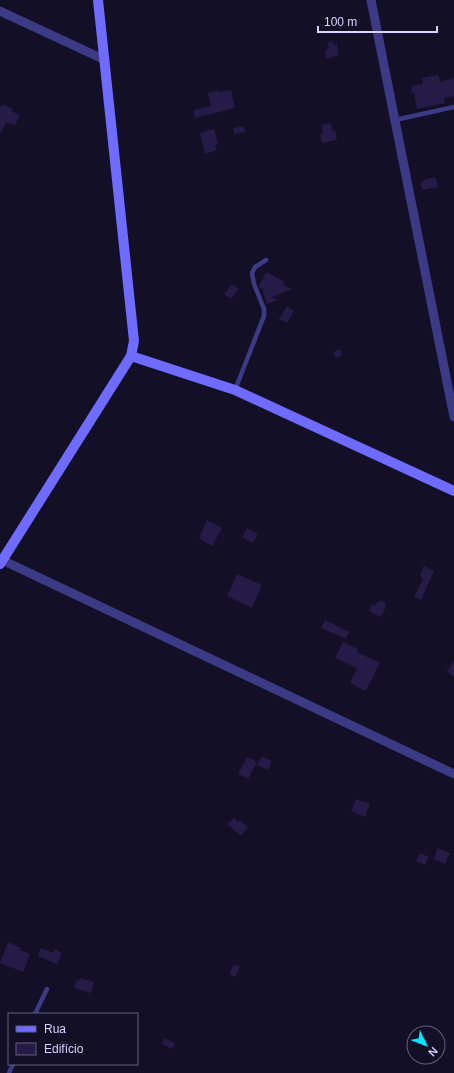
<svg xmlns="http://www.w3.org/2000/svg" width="454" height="1073" viewBox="0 0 454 1073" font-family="Arial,sans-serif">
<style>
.building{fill:#241b47}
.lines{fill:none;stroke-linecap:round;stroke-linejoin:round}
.lane{stroke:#3d3a85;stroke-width:4.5}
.street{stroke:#3d3a85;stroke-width:9}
.secondary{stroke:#6f6bff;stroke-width:10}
</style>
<rect width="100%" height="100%" fill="#130f26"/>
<path class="building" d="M333 41 334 45 337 44 339 55 326 59 325 51H327L326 49 329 48 327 43Z
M438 75V76H439L440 82 454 78V96L444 98 445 103 417 109 414 93 412 94 411 86 423 84 422 78Z
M219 90V92L231 90 235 108 195 118 193 110 211 106 208 93Z
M3 104 13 109 11 111 20 115 15 125 6 122 0 134V106L2 107Z
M331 123 332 131 335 130 337 140 322 143 320 134 323 133 321 125Z
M244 126 245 132 234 134 233 128Z
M214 129 218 144 215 145 217 150 205 154 200 133Z
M435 177V178H436L438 187 423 190 420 183 423 182V180Z
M266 272 285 282 283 285 292 289 272 297 277 300 267 304 263 291 264 290 260 288 259 286Z
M232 284 239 289 231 299 224 294Z
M287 306 294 311 287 323 279 319Z
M340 349 342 355 336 358 333 352Z
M207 520 222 528 212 546 201 540 202 539 199 538Z
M247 528 258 534 253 543 242 537Z
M424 566 434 571 421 600 414 597 423 579 420 576Z
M237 574 262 585 252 608 227 596Z
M380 600 386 603 385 606H386L381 617 369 611 372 604 375 606 377 602 379 603Z
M325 620 349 632 346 639 321 628Z
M343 642 358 649 357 652 380 663 366 691 350 683 357 668 335 658Z
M454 661V677L447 671Z
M262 756 272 761 268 770 257 765Z
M247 757 257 762 248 779 238 774Z
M356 799 370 804 365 817 351 811Z
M234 818 238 822 240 820 248 827 241 836 227 824Z
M438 848 450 853 445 864 433 859Z
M420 853 429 857 425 865 416 861Z
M8 942 21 948 20 950 30 954 23 972 0 963Z
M41 948 53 953 55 949 62 953 57 964 38 956Z
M234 964 240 967 235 977 229 974Z
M80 978 94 982 91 993 74 988 77 980 79 981Z
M164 1038 175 1043 172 1049 162 1044Z"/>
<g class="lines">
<path class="lane" d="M395 120 454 107
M235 390 264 316V309L254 284 252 273 255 267 266 260
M35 1014 47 989
M9 1073 13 1064"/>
<path class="street" d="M371 0C399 139 426 278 454 417
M0 11 105 60
M0 559 454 774"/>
<path class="secondary" d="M131 356 235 390 454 491
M0 564 131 356 134 341 98 0"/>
</g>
<rect x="8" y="1013" width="130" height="52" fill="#130f26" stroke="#625e7d"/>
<rect x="16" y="1026" width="20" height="6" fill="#6f6bff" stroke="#625e7d"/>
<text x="44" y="1033" font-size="12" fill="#d9d4ff">Rua</text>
<rect x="16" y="1043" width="20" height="12" fill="#241b47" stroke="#625e7d"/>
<text x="44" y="1053" font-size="12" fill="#d9d4ff">Edifício</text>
<g transform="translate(426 1045) rotate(133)"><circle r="19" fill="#130f26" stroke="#625e7d"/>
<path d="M0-3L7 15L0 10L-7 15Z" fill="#00e5ff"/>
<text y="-6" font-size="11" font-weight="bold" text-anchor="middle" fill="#d9d4ff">N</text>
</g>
<path d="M318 26v6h119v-6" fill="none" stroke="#d9d4ff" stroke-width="2"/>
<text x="324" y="26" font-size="12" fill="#d9d4ff" stroke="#130f26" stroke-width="3" paint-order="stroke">100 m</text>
</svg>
